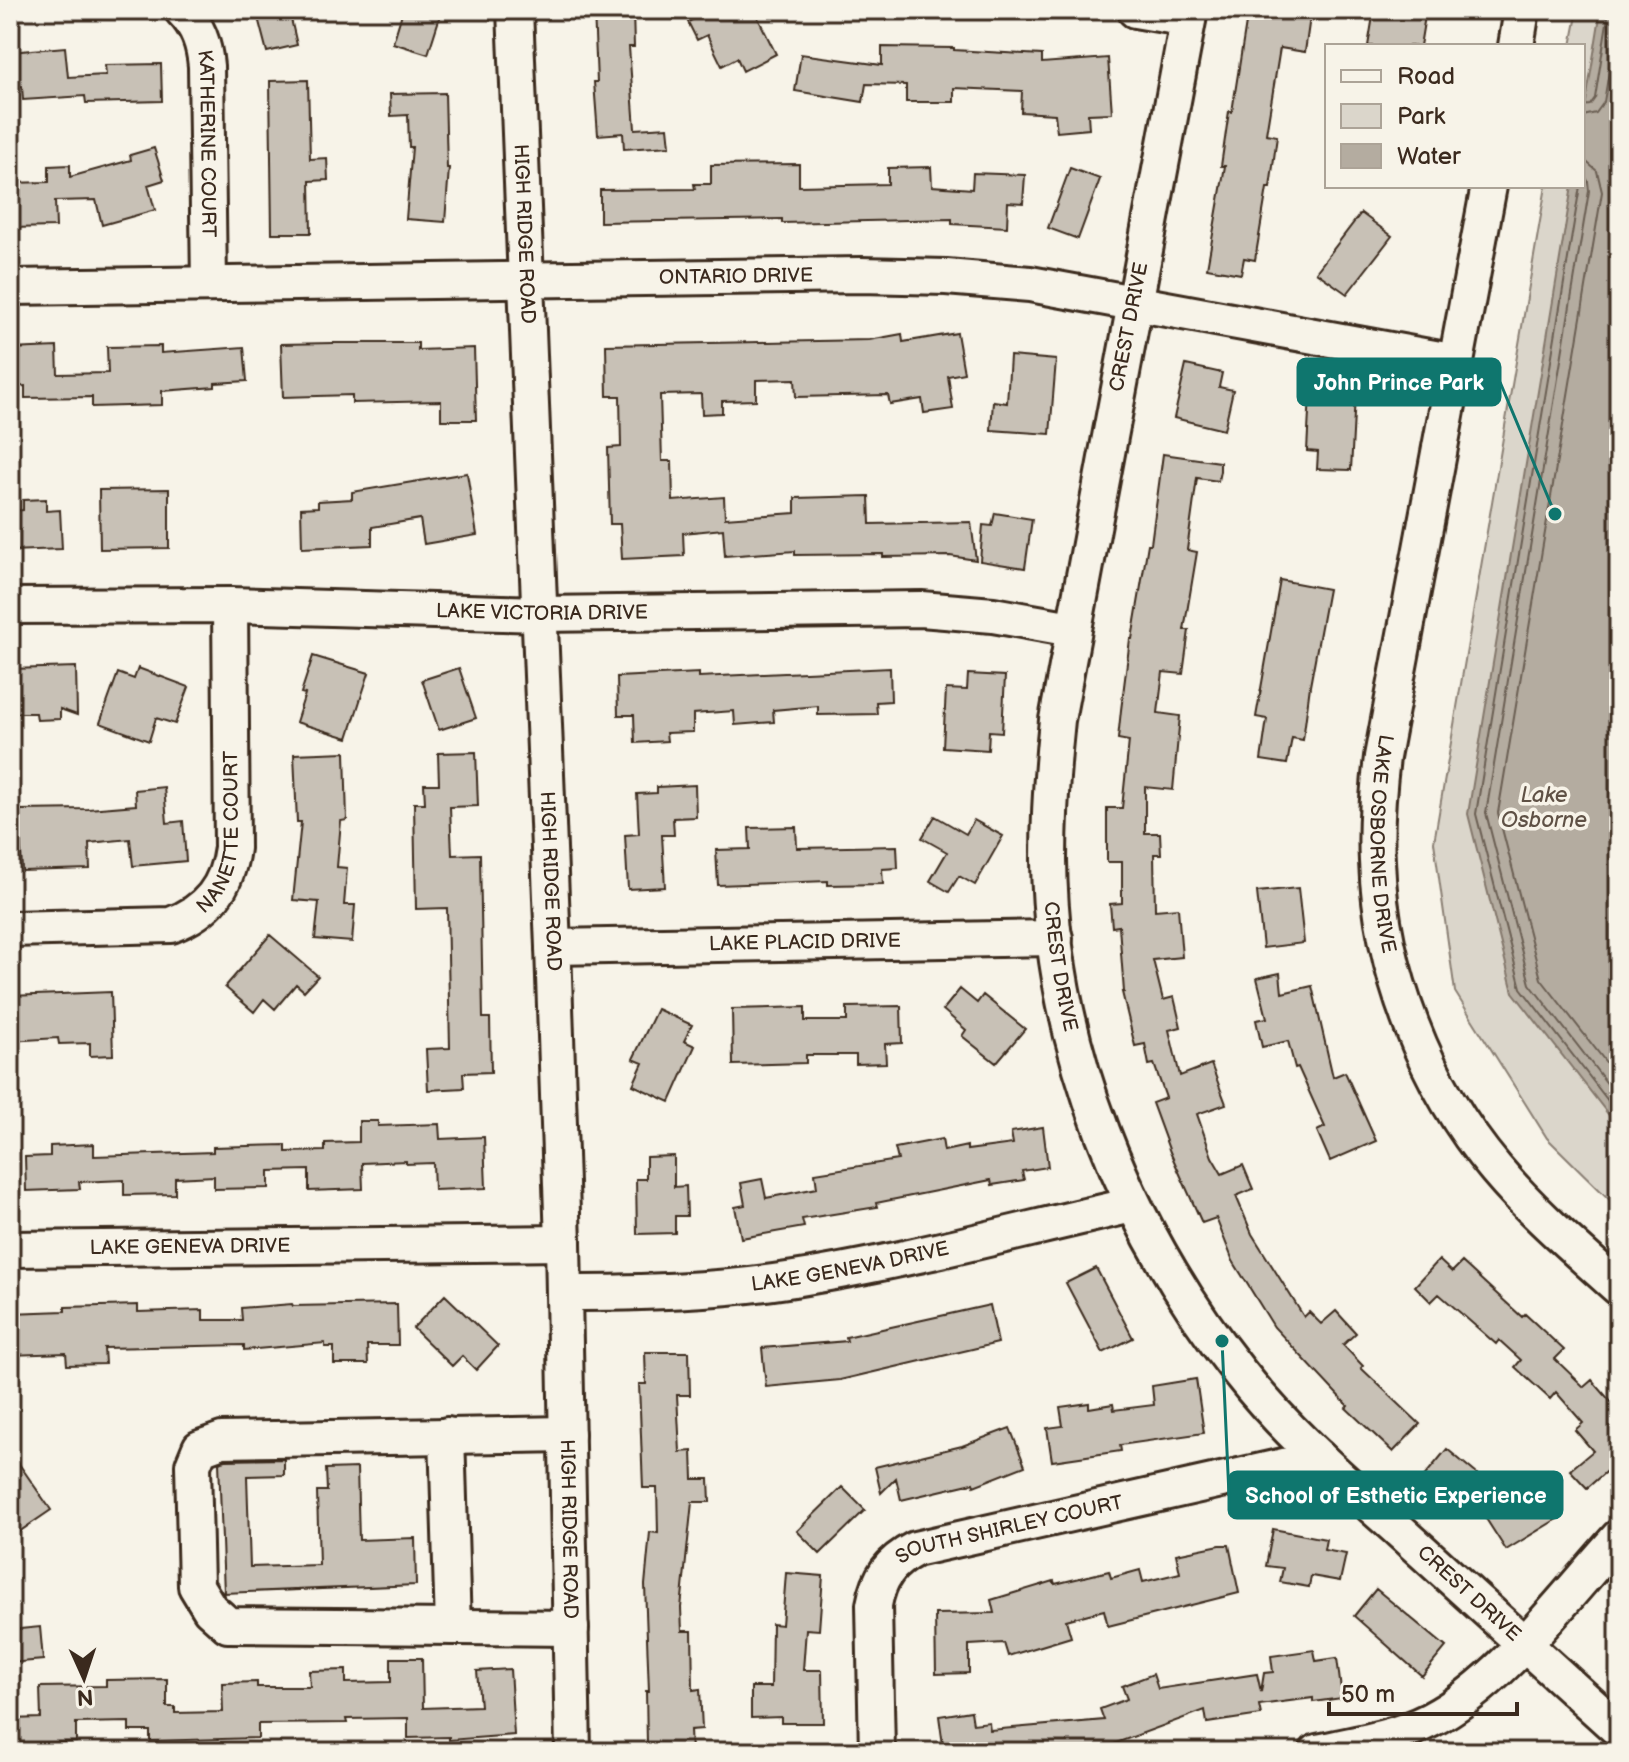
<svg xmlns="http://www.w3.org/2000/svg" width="1629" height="1762" viewBox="0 0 1629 1762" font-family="'Balsamiq Sans',sans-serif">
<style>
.green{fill:#dbd6cb;stroke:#8b8074;stroke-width:2}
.water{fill:#b4aca0;stroke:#84786c;stroke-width:2}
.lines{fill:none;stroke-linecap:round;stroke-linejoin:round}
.shore{stroke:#6b5e52;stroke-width:2}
.building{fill:#c8c1b6;stroke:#3b2a1e;stroke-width:2}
.minor-casing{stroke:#3b2a1e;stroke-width:40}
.minor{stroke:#f7f3e8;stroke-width:34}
.labels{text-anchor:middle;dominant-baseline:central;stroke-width:7;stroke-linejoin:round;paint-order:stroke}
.street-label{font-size:20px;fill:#3b2a1e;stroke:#f7f3e8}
.water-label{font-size:22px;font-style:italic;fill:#5f5145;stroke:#f7f3e8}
.leader{fill:none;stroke:#0f766e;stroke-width:3}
.callout-dot{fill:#0f766e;stroke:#f7f3e8;stroke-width:3}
.callout{fill:#0f766e;stroke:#0f766e;stroke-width:3}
.callout-label{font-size:22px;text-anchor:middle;font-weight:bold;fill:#fff}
</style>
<rect width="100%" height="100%" fill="#f7f3e8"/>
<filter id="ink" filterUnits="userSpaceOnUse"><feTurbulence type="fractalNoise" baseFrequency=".0125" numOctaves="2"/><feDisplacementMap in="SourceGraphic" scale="16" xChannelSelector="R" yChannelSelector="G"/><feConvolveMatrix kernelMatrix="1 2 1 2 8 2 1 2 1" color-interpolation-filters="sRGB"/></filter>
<g filter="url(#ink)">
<path class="green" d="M1578 10H1619V1209L1547 1138 1455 992 1434 842 1546 186H1583V46H1571Z"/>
<path class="water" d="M1601 10H1619V1128L1513 992 1468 814 1572 186H1583V120Z"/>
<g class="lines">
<path class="shore" d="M1583 106 1590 105 1595 98 1609 10
M1583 116 1596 113 1604 102 1619 10
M1583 159 1597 171 1602 192 1498 813 1541 979 1619 1079
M1583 173 1588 181 1589 191 1486 813 1530 984 1619 1099
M1580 186 1476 814 1521 988 1619 1115"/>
</g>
<path class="building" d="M256 10H289L297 45 267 52Z
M403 10H442L428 54 393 43Z
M594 10H633L634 47H629L635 129 668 127 670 146 624 149 623 133 598 135 594 82H597Z
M711 10H724L728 18 743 10H754L776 54 743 71 737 58 722 66 707 35 697 40 688 22Z
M1248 10H1311L1305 52 1280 48 1266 134 1277 136 1270 188H1267L1255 260 1244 258 1241 274 1207 268 1225 166H1221L1229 111 1232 112Z
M1374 10H1426L1420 46H1368Z
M65 47 68 77 106 75 105 65 161 64 162 101 86 103 85 96 23 100 22 86 10 87V52Z
M882 47 954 48V50L1042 55V63L1108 58 1112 113 1088 114 1089 129 1057 132 1055 114 1021 112 1022 91 954 88V102H906V85L866 84 863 102 795 91 801 54 882 65Z
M308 80 310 159 327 158 328 180 310 181 311 233H272L270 81Z
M445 93 447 168H449L445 222 406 219 412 147H409L408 115 391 116 390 94Z
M154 148 164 180 148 185 155 210 102 225 96 200 55 201 56 227 10 228V183L49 182V166L70 165V177L131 160 130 155Z
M799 164V186L888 184V168L931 167 932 186 972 189 973 173 1025 175 1023 203 1008 202 1007 227 952 224V219L782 223V219L600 222V190L695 189 694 184H711V165Z
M1070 168 1100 179 1078 239 1048 228Z
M1361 213 1392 236 1347 294 1316 272Z
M957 333 964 373 948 376 953 409 924 413 922 399 890 404 888 395 796 397 795 379 756 380V400L722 401V413L702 414 701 394 660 395 662 461H672L673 501 724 497 725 518 795 513V498L869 496 870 524 971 522 976 560 950 556 883 557V554L795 555V551L725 556 723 529 683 533 684 556 622 559 620 524H610L608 448 621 447 620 396H607L606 345 869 340 902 334 903 342Z
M333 343H418V350L474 348 476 420H441V401L352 403V395L283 397 281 344Z
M161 346V353L244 347 247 381 215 383V387L162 391V405L92 407V397L25 398V386L10 387V349L57 347 58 374 108 373 107 347Z
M1010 356 1056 360 1050 434 991 430 993 401 1007 403Z
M1186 365 1222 373 1219 387 1233 390 1224 430 1174 418Z
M1310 393 1355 395 1351 470 1317 469 1318 452 1307 451Z
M1163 454 1220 462V471L1218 481 1197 478 1187 550 1197 552 1184 630H1189L1183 674 1163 672 1158 713 1180 716 1173 790 1145 787V833H1160L1161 854H1154L1155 910 1178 908 1182 957 1153 960 1163 1000 1174 997 1181 1027 1169 1030 1180 1076 1211 1064 1226 1104 1197 1114 1212 1157 1222 1174 1243 1165 1253 1189 1236 1196 1252 1234 1304 1317 1309 1312 1321 1324 1336 1311 1356 1333 1343 1345 1363 1366 1361 1368 1420 1424 1393 1452 1346 1408 1348 1406 1274 1327 1233 1261 1216 1218 1202 1223 1170 1152 1152 1103 1166 1098 1154 1064 1149 1065 1145 1044 1135 1046 1122 992H1124L1119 926 1112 927 1110 904 1122 903V862H1107V808H1122L1129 741 1118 739 1121 710 1130 639H1132L1148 544H1151Z
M467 473 477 535 424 544 420 519 372 527V545L302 548 301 508 318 507V501L352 499V492Z
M169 489V548L100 549 99 490Z
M46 499V511L60 510 62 549 10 551V511L23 510V500Z
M995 513 1032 519 1025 568 980 561 983 525 992 526Z
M1280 580 1328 589 1310 686 1303 740 1292 738 1287 764 1261 760 1267 719 1256 717Z
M313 656 369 673 348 738 296 722 305 694 301 693Z
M76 667 77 715 60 709V719L37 720 36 713H10V669Z
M138 668 189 687 175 724 156 718 149 741 100 723 118 673 134 679Z
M459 668 476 718 439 730 422 680Z
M890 668 891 701 876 702 877 714 818 715V706L773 710 774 722 735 725 734 711 693 714V732L666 733 667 741 635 743 634 715H618L617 677 699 673V677Z
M968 674 1005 676 1002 732 989 731 988 750 943 747 946 689 967 690Z
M345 752 347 820 341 821 337 867 347 868 344 905H355L352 942 315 939 319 902 293 900 301 822H297L294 754Z
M476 752 478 806 450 807 452 855 480 854 483 1018H490L491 1072 463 1073 464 1088 428 1090 426 1049 450 1048 447 908 416 909 414 803H425L424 784H439L438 753Z
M695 785 696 817 673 818 674 835H662L665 887 628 889 625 835 639 834 637 794 657 793V787Z
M164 787 167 823 183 821 186 861 133 866 130 839 89 843 90 869 22 871 19 810 88 809 136 805 135 790Z
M935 816 966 834 974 820 1003 836 975 885 959 876 949 892 930 881 947 852 922 838Z
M796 827 797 848 897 846 898 868 882 869 883 884 828 885V881L718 885 716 850 750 849 749 828Z
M1298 888 1304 943 1263 948 1257 892Z
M270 935 318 976 304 991 296 984 275 1009 264 999 254 1012 225 987Z
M1280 973 1282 993 1312 986 1333 1077 1345 1072 1376 1141 1330 1161 1317 1131 1325 1127 1298 1067 1295 1068 1288 1041 1262 1047 1256 1020 1267 1018 1257 978Z
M960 989 977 1003 983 995 1025 1029 996 1063 962 1036 966 1030 943 1010Z
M111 992 113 1055 90 1056V1043L59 1044 58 1038 10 1041V996Z
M901 1006 902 1043 885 1044 886 1063 856 1064V1055H806V1063L733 1065 732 1009 805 1007V1021H847V1007Z
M657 1009 692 1025 684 1041 695 1046 670 1102 633 1085 643 1063 633 1059Z
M359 1121H378V1126L439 1124 440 1139 484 1137 486 1188 434 1190 433 1163 406 1164V1161L362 1163 363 1189 309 1191V1170L269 1171V1188L214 1189V1176L175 1178V1194L124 1195V1180L79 1182 80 1189 26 1191 25 1157 50 1156V1146L94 1144V1156L213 1152V1147L286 1145V1152L325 1151V1143L359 1142Z
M1043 1127 1048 1167 1022 1171 1024 1180 992 1185 991 1180 876 1203 877 1207 802 1219 804 1227 741 1238 735 1207 745 1205 741 1183 762 1179 766 1198 817 1188 815 1173 898 1160 895 1148 942 1139 944 1151 967 1146V1150L1013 1144 1011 1132Z
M674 1156V1187L686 1186 687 1216H675V1233L637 1234 636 1179H646V1157Z
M1439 1260 1452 1272 1462 1262 1522 1317 1525 1314 1564 1350 1555 1359 1584 1387 1592 1380 1619 1411V1460L1587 1488 1570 1470 1593 1451 1575 1430 1583 1423 1556 1392 1550 1399 1515 1367 1521 1360 1499 1340 1496 1344 1439 1294 1431 1302 1415 1286Z
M1096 1268 1133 1338 1103 1353 1066 1283Z
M445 1295 498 1346 476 1370 462 1356 452 1366 413 1328Z
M292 1304 293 1306 397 1304 398 1345H367L368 1364H334V1347H325V1343L244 1350V1345L104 1348 105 1364 67 1365 66 1353 10 1355V1313L65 1311V1307L138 1305V1312L203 1310V1320H242L241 1308Z
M990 1305 998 1343 840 1380 766 1387 762 1348 847 1341 846 1337Z
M645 1352H689L690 1395H677L680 1452 692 1451 693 1479H709L710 1502H692L681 1608 682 1631H692L693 1690 700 1689 702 1729 690 1730 691 1752H662V1744H647L646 1691H649L645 1585 650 1532 658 1533 657 1488H643L639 1384H646Z
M1196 1379 1204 1433 1120 1445 1121 1451 1052 1461 1047 1428 1063 1426 1060 1407 1089 1403V1408L1113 1404 1114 1410 1154 1405 1152 1386Z
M1010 1428 1025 1466 974 1486 973 1483 901 1500 896 1478 881 1493 875 1467 962 1446Z
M1447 1449 1507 1499 1514 1494 1518 1501 1538 1489 1557 1519 1506 1550 1474 1500 1463 1514 1421 1480Z
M10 1451 51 1510 10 1538Z
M284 1459V1475L247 1476 250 1567 319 1565 317 1491H327L326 1469 357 1468 359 1540 415 1538 416 1585 224 1593 219 1462 226 1460Z
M842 1487 865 1510 820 1554 797 1531Z
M1273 1529 1326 1539 1324 1550 1346 1554 1340 1581 1311 1576 1309 1587 1280 1582 1283 1568 1266 1566Z
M1220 1545H1229L1239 1593 1108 1626 1104 1610 1066 1620 1071 1637 1008 1656 1004 1643 969 1645V1673L936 1674 935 1614 994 1613 991 1600 1054 1581 1055 1584 1109 1571 1111 1578 1140 1570 1143 1582 1180 1573 1176 1554Z
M786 1573 823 1576 819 1630 806 1629 803 1670H822L823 1723H781V1717L751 1718V1687H771L772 1624 782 1625Z
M1376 1589 1446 1647 1422 1676 1354 1616Z
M40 1627 43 1660 10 1663V1630Z
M1314 1650 1316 1661 1337 1658 1342 1698 1313 1702V1698L1259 1705 1261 1715 1207 1723 1205 1710 1092 1752H944L939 1716 971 1711 973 1724 989 1722 990 1730 1104 1720 1100 1709 1127 1699 1122 1686 1153 1674 1158 1689 1257 1674 1261 1692 1264 1673 1273 1672 1271 1656Z
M391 1658H422L423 1708 480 1706 477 1671 510 1669 514 1735 449 1740V1737L408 1738V1718L346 1719 347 1723 258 1724V1738L150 1741V1731H129V1722L76 1723V1742L11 1744V1719L41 1718 40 1687 106 1686V1680L167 1679V1707H175V1713L223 1712 222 1683 257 1682V1687H310L309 1671 346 1670V1683L391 1682Z"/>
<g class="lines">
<defs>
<g id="minor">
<path id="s1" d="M182 10C198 26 204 44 206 66L209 284"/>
<path id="s2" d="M515 10 553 947 563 1243 573 1752"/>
<path d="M1135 10 1188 19"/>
<path id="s3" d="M1190 10 1057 720C1052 767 1049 813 1049 860 1051 1046 1126 1229 1240 1373 1287 1433 1345 1482 1401 1532 1474 1598 1546 1664 1619 1730"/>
<path d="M1516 46 1522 10"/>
<path id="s4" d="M1489 186 1382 757C1378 791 1375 826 1377 861 1381 971 1425 1085 1496 1169 1533 1213 1577 1250 1619 1288"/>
<path id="s5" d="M10 287 861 275 946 277 1030 284 1456 362"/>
<path id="s6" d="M10 606 230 605 540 614 921 609 993 615 1072 629"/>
<path id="s7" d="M10 929 171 925C208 911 227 887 232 848L230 605"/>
<path id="s8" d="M553 947 1055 938"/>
<path id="s9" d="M10 1249 563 1243"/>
<path id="s10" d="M564 1293C641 1293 718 1291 794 1279 908 1261 1021 1230 1133 1205"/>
<path d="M567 1434 222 1440 200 1448 193 1465 196 1586 210 1609 228 1625 571 1628"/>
<path d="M447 1435 453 1627"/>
<path id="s11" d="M877 1752 874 1605C879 1577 890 1562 915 1549L1319 1458"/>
<path d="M1317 1752C1355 1744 1395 1738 1430 1720 1501 1684 1565 1596 1619 1537"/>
</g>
</defs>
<use href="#minor" class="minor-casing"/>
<use href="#minor" class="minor"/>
</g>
</g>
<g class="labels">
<g class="street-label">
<text stroke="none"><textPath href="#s1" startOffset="140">KATHERINE COURT</textPath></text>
<text stroke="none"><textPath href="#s2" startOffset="224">HIGH RIDGE ROAD</textPath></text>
<text stroke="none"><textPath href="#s5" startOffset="726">ONTARIO DRIVE</textPath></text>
<text transform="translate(1129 327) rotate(-79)">CREST DRIVE</text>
<text stroke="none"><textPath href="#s6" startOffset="532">LAKE VICTORIA DRIVE</textPath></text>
<text stroke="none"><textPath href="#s7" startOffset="278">NANETTE COURT</textPath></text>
<text stroke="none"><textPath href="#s4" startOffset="668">LAKE OSBORNE DRIVE</textPath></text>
<text stroke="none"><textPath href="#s2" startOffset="872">HIGH RIDGE ROAD</textPath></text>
<text stroke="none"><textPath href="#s8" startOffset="252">LAKE PLACID DRIVE</textPath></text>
<text stroke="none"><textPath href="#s3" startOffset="970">CREST DRIVE</textPath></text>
<text stroke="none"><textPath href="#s9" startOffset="180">LAKE GENEVA DRIVE</textPath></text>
<text stroke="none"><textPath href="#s10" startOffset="288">LAKE GENEVA DRIVE</textPath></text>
<text stroke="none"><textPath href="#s2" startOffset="1520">HIGH RIDGE ROAD</textPath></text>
<text stroke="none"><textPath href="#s11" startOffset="316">SOUTH SHIRLEY COURT</textPath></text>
<text stroke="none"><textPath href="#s3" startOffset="1738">CREST DRIVE</textPath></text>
</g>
<g class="water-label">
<text x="1544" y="795">Lake<tspan x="1544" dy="25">Osborne</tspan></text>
</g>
</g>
<path class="leader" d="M1555 514L1500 382M1222 1341L1229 1495"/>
<g class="callout-dot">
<circle cx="1555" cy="514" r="8"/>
<circle cx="1222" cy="1341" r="8"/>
</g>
<g class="callout">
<rect x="1298" y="359" width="202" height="46" rx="8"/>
<rect x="1229" y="1472" width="333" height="46" rx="8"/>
</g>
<g class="callout-label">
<text x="1399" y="390">John Prince Park</text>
<text x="1396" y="1503">School of Esthetic Experience</text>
</g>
<rect width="1629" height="1762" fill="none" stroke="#f7f3e8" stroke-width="40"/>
<rect x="20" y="20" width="1589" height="1722" fill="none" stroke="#3b2a1e" stroke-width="3" filter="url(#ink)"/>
<rect x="1325" y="44" width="260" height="144" fill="#f7f3e8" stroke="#aca397" stroke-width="2"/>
<rect x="1341" y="70" width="40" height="12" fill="#f7f3e8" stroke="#aca397" stroke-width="2"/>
<text x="1397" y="84" font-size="24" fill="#3b2a1e">Road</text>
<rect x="1341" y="104" width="40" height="24" fill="#dbd6cb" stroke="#aca397" stroke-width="2"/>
<text x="1397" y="124" font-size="24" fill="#3b2a1e">Park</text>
<rect x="1341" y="144" width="40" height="24" fill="#b4aca0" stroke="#aca397" stroke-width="2"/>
<text x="1397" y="164" font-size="24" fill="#3b2a1e">Water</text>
<g transform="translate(84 1678) rotate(177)" stroke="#f7f3e8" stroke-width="6" paint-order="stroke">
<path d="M0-6L14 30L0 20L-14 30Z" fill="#3b2a1e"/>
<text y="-12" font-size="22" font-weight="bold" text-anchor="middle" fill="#3b2a1e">N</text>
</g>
<path d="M1329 1702v12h188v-12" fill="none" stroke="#3b2a1e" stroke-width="4"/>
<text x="1341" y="1702" font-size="24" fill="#3b2a1e" stroke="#f7f3e8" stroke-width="6" paint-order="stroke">50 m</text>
</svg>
